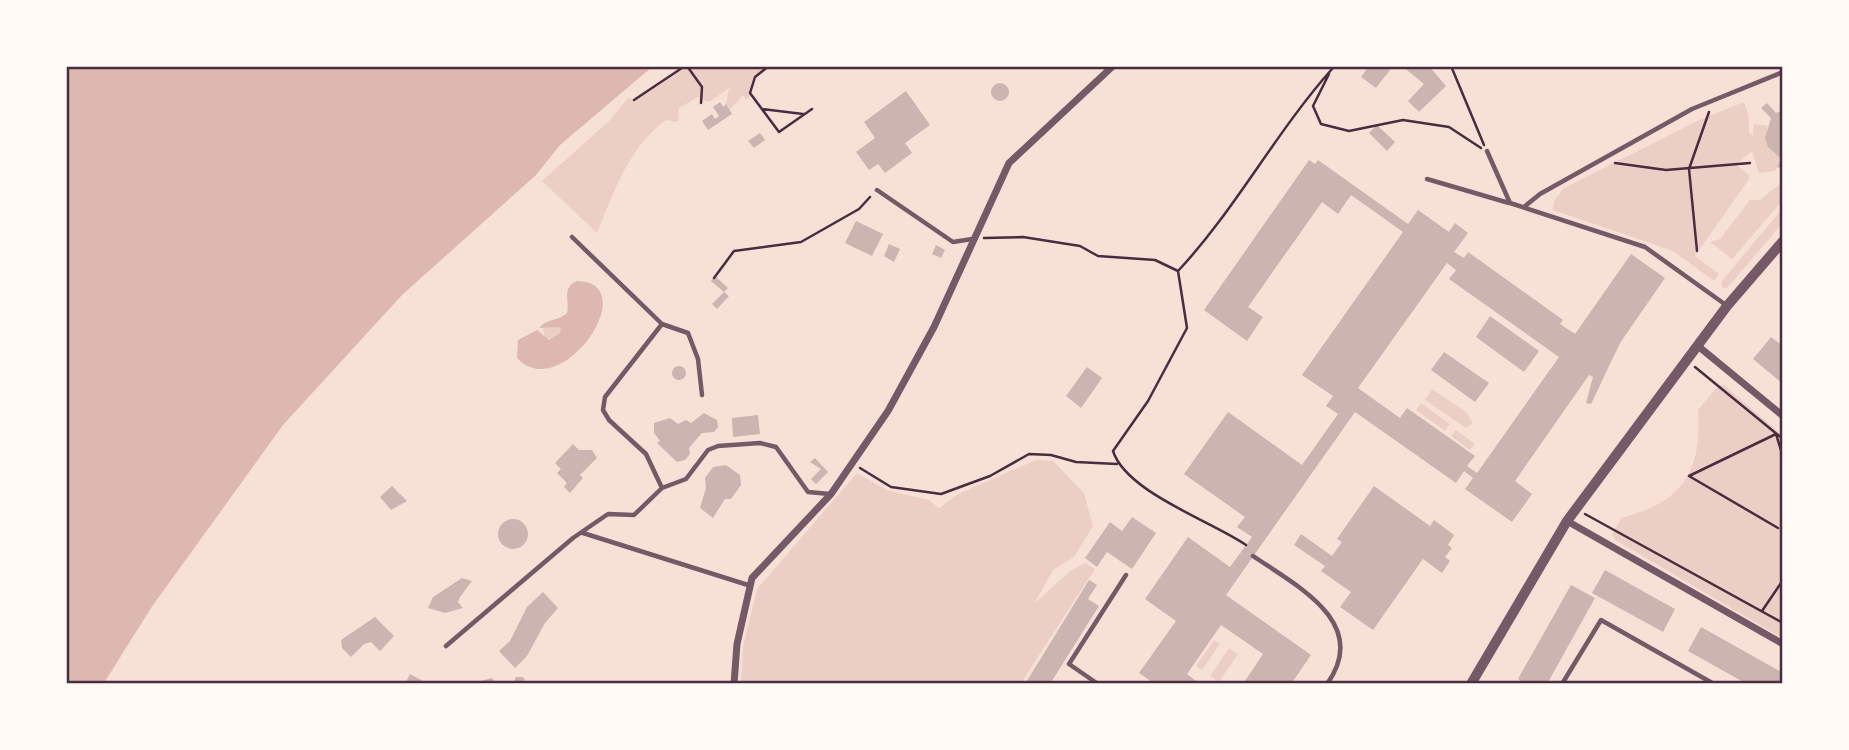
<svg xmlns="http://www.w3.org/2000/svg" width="1849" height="750" viewBox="0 0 1849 750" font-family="'Exo 2',sans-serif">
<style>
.green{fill:#ebcfc5}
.water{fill:#dcb8b0}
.building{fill:#ccb4b1;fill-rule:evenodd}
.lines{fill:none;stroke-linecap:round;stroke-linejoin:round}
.path{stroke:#4a2c40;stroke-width:2.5}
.service{stroke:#755966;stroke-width:4.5}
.minor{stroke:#755966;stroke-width:7}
.tertiary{stroke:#755966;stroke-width:10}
.neatline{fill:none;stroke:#4a2c40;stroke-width:2.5}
</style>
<rect width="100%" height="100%" fill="#f7e1d7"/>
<path class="green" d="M687 67H767L754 76 749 92 752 96 746 99 743 95 730 110 726 104 729 88 709 102 698 97 679 108 678 122 666 120C627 149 615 191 597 233L542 181 610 120 628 98 635 101Z
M1744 102 1749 117V133L1753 136 1754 124 1767 126 1768 147 1781 159 1775 171 1759 173 1752 151 1739 162 1738 166 1749 175V179L1695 256 1719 274 1714 281 1673 251 1553 210 1554 201 1564 188 1699 120Z
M1781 183 1782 201 1732 259 1710 242 1720 239 1750 200H1760Z
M1782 209V224L1727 288H1723L1721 282Z
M556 325 561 326V333L556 338 545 339 543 329Z
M1724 385 1782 435V638L1615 540 1612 535 1621 518C1683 502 1702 472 1698 410L1718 386Z
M1432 389 1466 412 1473 423 1466 428 1425 400Z
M1421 403 1450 424 1445 431 1416 410Z
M1456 430 1475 444 1470 450 1451 436Z
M1036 460 1053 461 1084 493 1093 526 1074 557 1053 570 1034 604 1070 571 1085 563 1095 569 1021 683H741L743 647 757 589 857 473 887 490 929 500 939 508 958 494Z
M1214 640 1220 644 1202 670 1196 666Z
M1229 648 1238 654 1219 682 1210 676Z"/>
<path class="water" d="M66 67H652L560 145 536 175 402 295 283 425 151 608 104 683H67Z
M577 281C645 282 562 406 517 358L518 340 537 330 549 340 560 333 561 327 539 328C548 318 559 321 567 313 570 300 561 288 577 281Z"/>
<path class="building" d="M1369 66H1393L1376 88 1361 77Z
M1402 66H1429L1446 86 1419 112 1408 101 1424 84Z
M991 92a9 9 0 1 1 18 0a9 9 0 1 1-18 0Z
M906 91 930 125 905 143 912 153 885 173 878 164 869 170 856 152 875 138 864 122Z
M720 102 723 107 726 104 732 114 708 130 702 121 712 114 715 119 719 116 713 107Z
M1767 103 1776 113 1783 110V169L1777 167 1781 159 1768 147 1765 138 1771 118 1761 108Z
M1377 125 1395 142 1387 151 1369 133Z
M760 133 765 140 754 148 748 141Z
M1309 160 1315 164 1318 160 1408 224 1418 210 1449 232 1455 223 1468 233 1454 252 1464 258 1468 252 1563 320 1560 324 1575 334 1631 254 1665 278 1620 343 1591 404 1586 403 1593 377 1589 375 1515 481 1532 494 1512 522 1465 489 1473 478 1464 471 1456 483 1355 412 1226 595 1311 655 1291 684H1243L1263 654 1221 625 1187 674 1200 684H1155L1139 673 1176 621 1145 599 1188 537 1230 567 1252 537 1237 527 1245 517 1184 474 1228 412 1302 465 1338 414 1326 406 1333 396 1302 375 1403 232 1351 195 1338 214 1322 202 1248 307 1263 317 1247 341 1204 310ZM1447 263 1456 270 1449 279 1559 357 1477 473 1467 466 1475 456 1407 408 1400 418 1358 388Z
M856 221 883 234 872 256 845 243Z
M889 244 900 249 894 262 884 256Z
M936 245 945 250 941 258 932 254Z
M715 276 728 288 724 292 711 281Z
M724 292 729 296 717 309 712 304Z
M1490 316 1539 351 1524 372 1476 337Z
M1771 337 1783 346V384L1753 359Z
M1444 352 1489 383 1475 402 1431 370Z
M672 373a7 7 0 1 1 14 0a7 7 0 1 1-14 0Z
M1087 367 1102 378 1081 408 1066 396Z
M704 413 717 420 718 427 714 432 702 433 689 448 690 454 685 460 677 462 657 443 660 441 654 433V423L670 418 678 424 686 420 691 423Z
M758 415 760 434 733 437 732 418Z
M573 444 579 450H592L597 458 580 475 583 478 570 493 564 487 567 483 557 473 561 469 555 463Z
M815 458 828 472 816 484 811 479 821 469 810 462Z
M726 465 740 475 741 485 731 499H725L713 518 700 508 706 488 705 478 713 467Z
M392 486 407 501 391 510 380 497Z
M1374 486 1430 526 1434 520 1454 535 1448 545 1452 548 1445 557 1450 561 1442 573 1423 559 1373 630 1340 607 1351 592 1321 571 1325 566 1294 545 1301 534 1332 556 1342 542 1337 539Z
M1132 517 1156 533 1132 569 1107 552 1097 567 1085 558 1110 522 1122 531Z
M498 534a15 15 0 1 1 30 0a15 15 0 1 1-30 0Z
M1605 570 1675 609 1663 632 1592 593Z
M462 578 472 581 460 597 458 602 463 608 445 613 428 608 433 597Z
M1089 580 1097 585 1088 599 1099 606 1050 684H1025Z
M1571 585 1595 598 1547 684H1525L1518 679Z
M543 592 558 608 545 623 527 656 515 668 499 651 510 641 527 607Z
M375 617 394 636 380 651 371 642 364 644 351 657 342 648 341 640Z
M1701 627 1783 673V684H1747L1688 651Z
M410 674 423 681 422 684H405Z
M516 677H522L525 679 522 684H517L514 681Z
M492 678 497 684H473V683Z"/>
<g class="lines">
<path class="path" d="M687 66 702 87 701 103
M769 66 755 77 750 93 779 132 812 109
M1451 66 1484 145
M1329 74 1313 106 1321 124 1349 131 1403 120 1449 127 1481 148
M634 100 685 66
M762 109 803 114
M1615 163 1666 170 1750 163
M984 238 1023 237 1080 246 1098 256 1155 260 1178 271
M1697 251 1689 169 1709 112
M714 278 734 251 801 242 859 209 870 197
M1695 367 1783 439
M860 468 891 487 941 494 990 476 1029 454 1051 455 1076 462 1117 464
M1689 476 1776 434 1783 457
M1689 476 1778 528
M1585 514 1783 623
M1246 545C1211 521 1126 492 1113 451L1148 401 1187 328 1178 271C1236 209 1275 133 1332 69
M1762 611 1783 580"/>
<path class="service" d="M1487 151 1510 203 1645 247 1726 305
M1427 179 1509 203
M877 190 953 242 972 239
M1524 207 1540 194 1692 109 1783 72
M572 237 662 324 605 397 603 410 609 420 646 454 662 488
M662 324 688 333 698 359 702 395
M583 533 748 585
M1253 556C1297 586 1371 623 1327 684
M446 646 573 538 608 514 634 515 662 488 686 479 708 450 718 446 760 443 776 447 808 492 830 494
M1098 684 1069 664 1126 575
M1562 684 1601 620 1714 684"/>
<path class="minor" d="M1698 346 1783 416
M1567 521 1783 644
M734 684 737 644 752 578 831 494 888 411 934 327 1009 163 1113 66"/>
<path class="tertiary" d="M1471 684 1567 521 1727 306 1783 241"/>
</g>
<rect width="1849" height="750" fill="none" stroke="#fffaf5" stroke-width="136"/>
<rect x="68" y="68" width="1713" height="614" class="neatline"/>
</svg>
